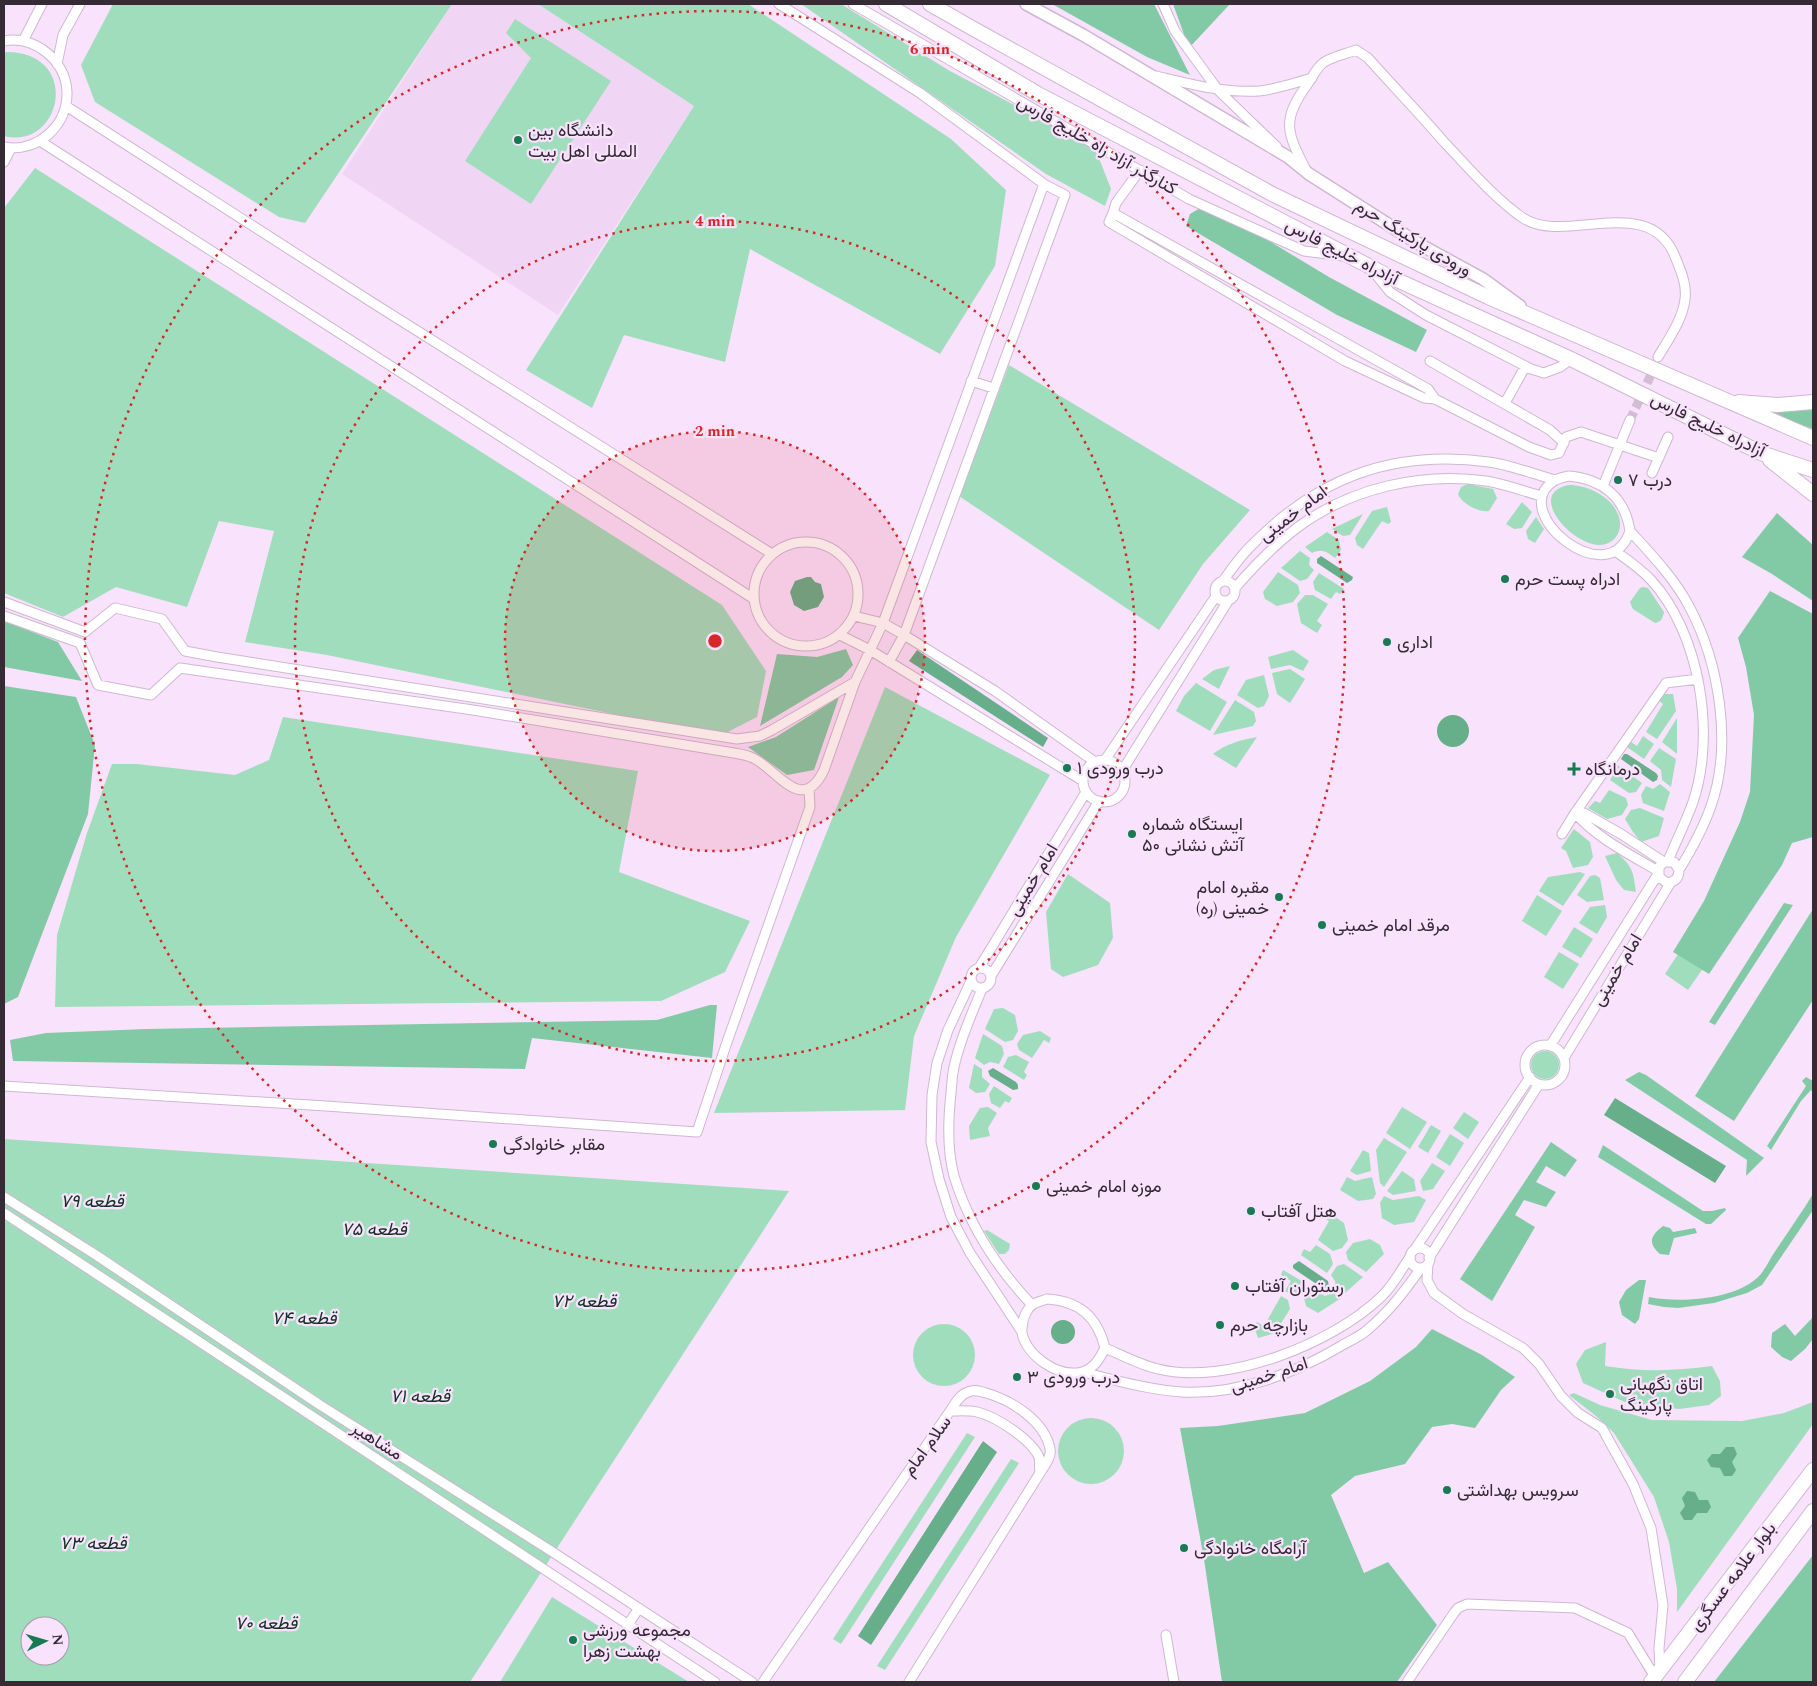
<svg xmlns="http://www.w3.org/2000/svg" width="1817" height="1686" viewBox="0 0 1817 1686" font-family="Spectral,Vazirmatn,serif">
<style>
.built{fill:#f1d5f4}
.green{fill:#a0ddbc;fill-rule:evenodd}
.forest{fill:#82caa5}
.water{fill:#67ae8a}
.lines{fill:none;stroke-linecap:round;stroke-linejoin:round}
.minor-tunnel{stroke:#d2bdd4;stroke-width:9;stroke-dasharray:9 4.5;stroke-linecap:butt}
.minor-casing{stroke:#ceb8d1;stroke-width:11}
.major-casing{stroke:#ceb8d1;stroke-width:14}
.highway-casing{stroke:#ceb8d1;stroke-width:16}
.minor{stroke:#fff;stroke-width:9}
.major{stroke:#fff;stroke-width:11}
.highway{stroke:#fff;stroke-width:14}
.ring{fill:none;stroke:#d62828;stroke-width:2.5;stroke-dasharray:2.5 5}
.poi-dot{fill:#177a53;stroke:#f9e2fc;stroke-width:2}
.labels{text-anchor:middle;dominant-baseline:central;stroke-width:4.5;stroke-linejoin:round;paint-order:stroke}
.poi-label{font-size:18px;fill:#342b35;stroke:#f9e2fc;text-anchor:start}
.street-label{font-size:18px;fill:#342b35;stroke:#f9e2fc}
.park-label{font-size:18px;font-style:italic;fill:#103121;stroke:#f9e2fc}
.centre{fill:#d62828;stroke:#f9e2fc;stroke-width:2.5}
.ring-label{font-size:15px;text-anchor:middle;font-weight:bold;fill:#d62828;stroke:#f9e2fc;stroke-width:4.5;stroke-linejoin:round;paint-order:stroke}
</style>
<rect width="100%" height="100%" fill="#f9e2fc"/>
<path class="built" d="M452 4H538L694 106 558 315 342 174Z"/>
<path class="green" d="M113 4H452L305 223 279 217 95 102 81 65Z
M538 4H748L951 139 1006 190 995 266 940 354 750 249 725 362 624 335 592 408 526 370 694 106Z
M801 4H841L950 71 1095 148 1111 189 1105 206 1046 174Z
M515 19 611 81 531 204 465 161 531 58 506 33Z
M7 52C83 53 61 151 4 136V53Z
M35 168 722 605 766 671 757 717 720 736 327 655 245 642 274 531 219 521 187 607 116 587 63 617 4 593V208Z
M1009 365 1250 510 1203 564 1159 630 959 496Z
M1468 484 1493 489 1497 498 1489 511C1479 513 1461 503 1458 494L1461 487Z
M1569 485C1586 485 1609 495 1617 512 1625 527 1617 545 1599 545 1572 545 1525 493 1569 485Z
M1522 502 1532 512 1522 528 1514 529 1506 524Z
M1387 507 1391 522 1388 524 1382 521 1363 549 1357 545 1355 538 1372 511Z
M1363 514 1350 535 1343 536 1332 529Z
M1536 517 1544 529 1535 543 1528 539 1526 531Z
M1327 532 1339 540 1341 550 1335 558C1327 552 1322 548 1312 553L1305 547Z
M1300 551 1310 558 1309 565 1314 570 1307 579 1300 581 1281 568Z
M1278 572 1298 585 1300 593 1293 602 1277 606 1265 599 1263 592Z
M1319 573 1344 589 1340 594 1336 592 1331 599 1315 590 1313 582Z
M1643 587 1648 588 1664 612C1663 618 1661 622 1655 623L1633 609 1631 605 1630 602 1640 588Z
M1305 595H1313L1328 604 1317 621 1322 625 1317 633 1301 623 1297 604Z
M1293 650 1309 661 1303 671 1290 665 1271 669 1268 657Z
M1230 666 1219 689 1202 679 1214 670Z
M1290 669 1305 679 1290 703 1277 694 1272 673Z
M1264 675 1269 696 1264 706 1258 708 1237 695 1246 680Z
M1196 683 1227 702 1210 731 1176 711 1184 696Z
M885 687 1050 775 956 937 914 1036 905 1110 714 1113Z
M1662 694H1673L1676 711 1657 739 1646 732 1663 704 1656 698Z
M1235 700 1254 712 1256 721 1253 726 1213 735Z
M283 717 638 771 619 872 750 921 725 972 661 1001 55 1007 57 935 87 833 112 764H137L235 775 269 760Z
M1677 718V754L1662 742Z
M1643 736 1654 744 1644 759 1627 747 1631 742 1637 746Z
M1257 737 1236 768 1213 754C1226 744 1240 740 1257 737Z
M1659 748 1676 759 1671 787 1662 780 1661 770 1650 761Z
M1616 764 1642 783 1636 792 1629 793 1610 780 1615 772 1612 769Z
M1660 784 1670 792 1664 811 1643 803 1641 795 1646 786 1653 789Z
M1609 790 1626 798 1628 805 1622 815 1607 819 1588 808 1595 801 1600 803Z
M1640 808 1664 818 1659 836 1641 842 1633 832 1625 819 1631 810Z
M1574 829 1590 842 1593 857 1588 865 1573 868 1566 851 1561 848Z
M1617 853C1633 867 1633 871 1636 892L1624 890 1616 880 1605 856Z
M1580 872 1585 874 1563 906 1539 891 1548 877Z
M1068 874 1110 903 1113 938 1098 965 1063 977 1051 969 1046 912Z
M1595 875 1600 878 1604 900 1587 902 1577 895 1590 876Z
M1537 895 1562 911 1546 936 1522 921Z
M1605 905 1607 917 1597 934 1579 923 1590 907Z
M1574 927 1593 939 1581 958 1562 947Z
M1680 951 1713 954 1688 990 1665 974Z
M1559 952 1579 964 1563 989 1544 977Z
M1003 1008 1015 1015 1018 1031 1013 1040 1005 1042 985 1029 994 1009Z
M1040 1031 1051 1038 1049 1043 1044 1040 1032 1058 1019 1050 1017 1044 1023 1035Z
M983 1034 1002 1046 1004 1054 999 1064 990 1062 984 1065 975 1058Z
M1531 1065a14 14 0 1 1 28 0a14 14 0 1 1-28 0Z
M1016 1055 1029 1062 1024 1072 1027 1075 1024 1080 1003 1067 1008 1057Z
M974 1064 982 1069V1077L990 1084 985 1092 976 1093 969 1088Z
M994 1086 1012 1098 1009 1103 1005 1101 1000 1108 991 1103 989 1094Z
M988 1107 997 1113 988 1128 990 1136 970 1140 969 1126 980 1108Z
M1402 1107 1427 1122 1410 1149 1386 1133Z
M1464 1112 1479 1122 1468 1139 1453 1128Z
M1431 1125 1441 1131 1428 1153 1418 1147Z
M1450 1134 1464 1143 1450 1166 1436 1157Z
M1384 1138 1407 1152 1384 1187 1380 1183 1376 1150Z
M4 1139 789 1191 470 1682H4ZM30 1626H60V1656H30Z
M1363 1150 1369 1153 1371 1171 1357 1175 1350 1171Z
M1432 1163 1445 1171 1433 1189 1423 1191 1420 1181Z
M1402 1171 1414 1179 1416 1191 1393 1195 1387 1191Z
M1347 1177 1355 1181 1372 1177 1376 1194 1373 1199 1358 1201 1340 1190Z
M1384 1196 1393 1200 1419 1196 1426 1200 1414 1222 1394 1225 1382 1218 1380 1203Z
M1328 1212 1344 1223 1348 1240 1342 1248 1333 1251 1318 1240 1329 1221 1323 1217Z
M987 1230 1010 1244 1009 1250 1005 1254H999L984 1231Z
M1370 1239 1380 1245 1384 1254 1366 1272 1348 1260 1346 1252 1353 1243Z
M1316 1245 1330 1254 1333 1264 1327 1273 1301 1255 1304 1249 1310 1252Z
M1344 1264 1363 1277 1345 1293 1336 1288 1335 1281 1331 1275 1337 1266Z
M1283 1270 1305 1283 1299 1293 1292 1295 1285 1291 1291 1281 1281 1275Z
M1310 1288 1325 1296 1333 1293 1341 1298 1318 1313 1306 1306 1304 1298Z
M1281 1296 1288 1300 1290 1309 1275 1333 1258 1338 1254 1326 1257 1322 1264 1326Z
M913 1355a31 31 0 1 1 62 0a31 31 0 1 1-62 0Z
M1606 1342 1605 1366C1641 1372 1676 1371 1712 1366L1720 1381 1721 1396 1709 1405 1679 1409 1627 1403 1583 1383 1576 1364 1585 1350Z
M1574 1393 1600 1405 1652 1420 1742 1421 1784 1413 1813 1402V1424L1677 1612V1589L1669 1542 1654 1497 1614 1433 1596 1416 1569 1395Z
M1058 1451a33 33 0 1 1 66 0a33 33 0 1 1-66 0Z
M967 1433 975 1437 841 1644 833 1639Z
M1011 1459 1019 1463 885 1670 877 1666Z
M552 1597 689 1682H500Z"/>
<path class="forest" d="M1052 4H1154L1190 75 1147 57Z
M1173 4H1230L1189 48Z
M1200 208 1239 223 1329 277 1427 330 1416 352 1337 315 1186 226 1190 214Z
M1813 409V429L1759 410Z
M1777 513 1813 545V601L1772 574 1742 557Z
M1770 591 1813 614V837L1792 843 1782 865 1709 974 1673 952 1704 901 1740 822 1750 792 1754 715 1746 667 1738 638Z
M4 621 58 642 82 681 4 667Z
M846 649 853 665 842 677 760 726 777 654 817 657Z
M4 686 76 697 95 745 88 814 18 997 4 1004Z
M839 697 814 770 787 775 748 747 776 737Z
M1784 903 1793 905 1715 1025 1709 1022Z
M1813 909V1000L1734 1121 1695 1096Z
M710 1005H717L712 1058 532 1038 525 1069 13 1061 10 1040 46 1033 146 1029 657 1020Z
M1639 1072 1646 1075 1764 1158 1746 1176 1747 1160 1625 1080Z
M1806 1077 1813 1081V1092L1811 1090 1801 1101 1771 1150 1767 1146 1806 1086 1802 1081Z
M1551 1142 1577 1160 1565 1177 1546 1166 1536 1182 1556 1192 1546 1207 1524 1200 1515 1215 1535 1227 1492 1301 1460 1279Z
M1603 1145 1703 1211H1712L1725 1208 1726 1210 1711 1224H1706L1598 1157Z
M1813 1194V1210L1762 1285 1747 1293 1714 1303 1678 1308 1664 1307 1648 1304 1649 1297C1679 1303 1733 1300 1757 1278 1763 1273 1768 1263 1772 1256 1786 1235 1800 1215 1813 1194Z
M1663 1226 1670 1228 1673 1232 1695 1228 1697 1233 1674 1238 1669 1255 1660 1254C1647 1243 1651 1235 1663 1226Z
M1639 1280H1646L1639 1319 1635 1324 1622 1315 1619 1302 1626 1290Z
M1813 1317V1339L1805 1349 1791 1361 1782 1357 1771 1347 1772 1333 1785 1324 1795 1336Z
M1432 1329 1482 1355 1515 1377 1501 1390 1475 1428 1452 1424 1432 1427 1405 1464 1355 1476 1331 1495 1364 1573 1388 1562 1437 1625 1397 1682H1222L1204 1559 1180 1428 1218 1426 1305 1413 1370 1381 1416 1347Z
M1813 1555V1682H1714Z"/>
<path class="water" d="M1321 556 1353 577 1352 580 1347 583 1317 563V559Z
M807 577H811L815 582 821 584 824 597 818 607 804 611 794 605 790 592 795 581Z
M917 650 1048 738 1043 747 909 661Z
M1437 731a16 16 0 1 1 32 0a16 16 0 1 1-32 0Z
M1624 754H1627L1656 773 1658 776 1657 780 1653 782 1621 759Z
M993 1068 1016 1082 1018 1085V1089L1013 1090 990 1076 988 1071Z
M1615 1098 1726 1166 1715 1183 1604 1115Z
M1299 1261 1328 1281 1329 1287 1324 1289 1297 1271 1293 1268V1265Z
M1051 1332a12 12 0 1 1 24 0a12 12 0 1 1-24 0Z
M983 1441 997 1452 871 1645 858 1636Z
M1726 1447H1734L1737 1454 1732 1462 1736 1470 1732 1476H1724L1720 1468 1711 1467 1707 1460 1712 1454H1720Z
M1687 1491 1695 1492 1699 1500H1708L1711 1507 1707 1513H1697L1692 1520H1684L1680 1513 1685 1506 1682 1498Z"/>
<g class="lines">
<path class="minor-tunnel" d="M1630 420 1655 366"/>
<defs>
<path id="minor" d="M779 4 920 93 1044 184 1065 195 904 635 889 662
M853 4 1189 199 1304 251 1343 256
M1163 4 1175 31 1218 90 1277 147
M4 41C35 35 66 61 67 92 68 126 37 153 4 147
M23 41 42 4
M57 64 63 35 80 4
M1156 76C1190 84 1223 93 1259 91 1277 89 1295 83 1312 78
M66 106 373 303 772 554
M40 141 754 599
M4 162 11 148
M1306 170C1287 133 1281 120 1307 85 1312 78 1317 67 1323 63 1331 57 1346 54 1356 50L1368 58C1393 86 1419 113 1444 142 1469 168 1493 197 1523 218 1565 246 1651 190 1676 259 1681 271 1687 285 1685 299 1683 319 1668 340 1658 357
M1113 213 1116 203 1140 170
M1373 271 1390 292 1426 315 1531 369 1544 373 1560 367 1571 359
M1430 361 1550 430 1564 443
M971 381 993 388
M1435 399 1428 389 1113 213 1109 222 1345 361 1424 398 1435 399 1529 447 1551 455 1559 453 1566 437 1581 432 1659 458
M1505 403 1525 367
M1652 473 1668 437
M1569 476C1602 479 1625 497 1630 531 1608 596 1506 510 1554 481 1558 478 1564 477 1569 476Z
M1603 486 1630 420
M1630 531C1651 554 1674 578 1689 606 1719 662 1733 744 1711 806 1703 829 1692 849 1679 870
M754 594a52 52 0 1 1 104 0a52 52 0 1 1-104 0Z
M1615 551C1628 560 1640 568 1651 580 1700 633 1716 734 1693 802 1686 822 1676 841 1668 861
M1215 591a10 10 0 1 1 20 0a10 10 0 1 1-20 0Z
M1223 581C1231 570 1239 558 1249 548 1316 478 1392 449 1489 462 1511 465 1533 474 1555 480
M1235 588C1254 566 1274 545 1298 527 1351 488 1421 472 1486 481 1505 484 1523 491 1541 496
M4 602 85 632 115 608 162 619 185 651 217 657 737 739 760 736 772 730 855 682
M4 616 80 643 98 685 151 695 180 668 473 710 734 753C740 754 747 755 753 758 777 769 802 816 824 770L855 682 883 623 1044 184
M854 616 883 623 904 635 995 691 1095 762
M840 635 870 650 1083 781
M1105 760 1216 596
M1083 781a21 21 0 1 1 42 0a21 21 0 1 1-42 0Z
M1122 771 1228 601
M1575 813H1584L1621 834 1664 862H1674L1679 870C1679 878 1675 882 1667 883L1659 877V867L1664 862
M1575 813C1597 838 1629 854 1658 871
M1562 834 1575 813 1666 683 1698 679
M971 978a10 10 0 1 1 20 0a10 10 0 1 1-20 0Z
M979 968 1086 792
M991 976 1099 801
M971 981 948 1030 937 1063 932 1095 931 1142 939 1179 951 1217 970 1253 1022 1332
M982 989C972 1013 961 1037 955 1063 952 1073 952 1083 951 1093 948 1120 947 1150 954 1176 969 1225 998 1269 1032 1305
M1525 1065a20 20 0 1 1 40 0a20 20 0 1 1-40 0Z
M1550 1046 1658 874
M1564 1058 1671 882
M4 1086 326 1106 697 1132 726 1045 810 807 809 788
M4 1197 96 1255 320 1405 548 1549 752 1682
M4 1213 715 1682
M1410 1258a10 10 0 1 1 20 0a10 10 0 1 1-20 0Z
M1415 1249 1530 1077
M1429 1258 1539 1084
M1428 1264 1427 1280 1434 1293 1463 1314 1523 1348 1539 1364 1561 1396 1578 1413 1602 1428 1633 1484 1651 1528 1663 1605 1659 1648 1660 1670
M1047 1299C1079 1301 1097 1316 1105 1348 1100 1358 1094 1369 1082 1372 1058 1378 1027 1356 1022 1333 1021 1329 1023 1325 1023 1321 1024 1316 1028 1308 1032 1305 1036 1302 1042 1301 1047 1299Z
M1105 1348C1122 1355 1140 1365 1158 1369 1226 1386 1332 1344 1381 1297 1393 1286 1401 1270 1410 1257
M1082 1372C1115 1380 1149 1390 1182 1392 1237 1395 1294 1374 1341 1346 1349 1341 1359 1337 1366 1331 1389 1312 1404 1292 1421 1268
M950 1411C955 1404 959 1395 968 1392 974 1389 980 1391 986 1393 1011 1400 1045 1421 1050 1449 1052 1457 1044 1466 1040 1473
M627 1626 639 1608
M1166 1635 1174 1682
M763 1682 950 1411C958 1411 968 1410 977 1412 995 1416 1031 1439 1039 1457 1040 1461 1039 1468 1040 1473L909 1682
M1407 1682 1454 1613 1458 1608 1467 1604 1575 1608 1628 1633 1655 1677"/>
<path id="major" d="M1026 4 1083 35 1288 157 1309 174 1419 244 1483 279 1520 306"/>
<path id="highway" d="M886 4 1038 94 1386 275 1571 359 1761 453 1813 470
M930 4 972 28 1272 194 1488 297 1813 438
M1739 402 1777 405 1813 402
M1770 460 1813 494
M1651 1682 1813 1470
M1685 1682 1813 1511"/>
</defs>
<use href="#minor" class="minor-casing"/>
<use href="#major" class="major-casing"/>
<use href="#highway" class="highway-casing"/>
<use href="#minor" class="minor"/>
<use href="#major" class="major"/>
<use href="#highway" class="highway"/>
</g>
<circle cx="715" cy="641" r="210" fill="#d62828" fill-opacity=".12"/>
<g class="ring">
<circle cx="715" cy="641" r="210"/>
<circle cx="715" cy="641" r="420"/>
<circle cx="715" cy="641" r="630"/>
</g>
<g class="poi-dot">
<circle cx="518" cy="140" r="5"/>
<circle cx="1618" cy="480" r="5"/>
<circle cx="1505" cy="579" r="5"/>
<circle cx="1387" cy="642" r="5"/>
<circle cx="1067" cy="768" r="5"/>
<path d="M1571.5 761.5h5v5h5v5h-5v5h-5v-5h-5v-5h5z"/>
<circle cx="1132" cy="834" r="5"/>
<circle cx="1279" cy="897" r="5"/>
<circle cx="1322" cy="925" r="5"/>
<circle cx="493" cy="1144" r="5"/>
<circle cx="1036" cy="1186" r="5"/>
<circle cx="1251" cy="1211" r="5"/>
<circle cx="1235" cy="1286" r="5"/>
<circle cx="1220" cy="1325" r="5"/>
<circle cx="1017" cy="1377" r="5"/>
<circle cx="1610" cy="1394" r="5"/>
<circle cx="1447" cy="1490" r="5"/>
<circle cx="1184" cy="1548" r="5"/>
<circle cx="573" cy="1640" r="5"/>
</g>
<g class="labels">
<g class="poi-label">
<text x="528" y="130">دانشگاه بین<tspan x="528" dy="21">المللی اهل بیت</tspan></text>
<text x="1628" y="480">درب ۷</text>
<text x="1515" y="579">ادراه پست حرم</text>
<text x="1397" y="642">اداری</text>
<text x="1077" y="768">درب ورودی ۱</text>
<text x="1585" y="769">درمانگاه</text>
<text x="1142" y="824">ایستگاه شماره<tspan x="1142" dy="21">۵۰ آتش نشانی</tspan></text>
<text x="1269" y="887" text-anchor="end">مقبره امام<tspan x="1269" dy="21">خمینی (ره)</tspan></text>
<text x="1332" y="925">مرقد امام خمینی</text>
<text x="503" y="1144">مقابر خانوادگی</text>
<text x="1046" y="1186">موزه امام خمینی</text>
<text x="1261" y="1211">هتل آفتاب</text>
<text x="1245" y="1286">رستوران آفتاب</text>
<text x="1230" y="1325">بازارچه حرم</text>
<text x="1027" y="1377">درب ورودی ۳</text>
<text x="1620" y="1384">اتاق نگهبانی<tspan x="1620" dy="21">پارکینگ</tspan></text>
<text x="1457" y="1490">سرویس بهداشتی</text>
<text x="1194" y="1548">آرامگاه خانوادگی</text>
<text x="583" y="1630">مجموعه ورزشی<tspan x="583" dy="21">بهشت زهرا</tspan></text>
</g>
<g class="street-label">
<text transform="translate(1097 145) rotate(30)">کنارگذر آزاد راه خلیج فارس</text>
<text transform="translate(1413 238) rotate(31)">ورودی پارکینگ حرم</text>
<text transform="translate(1342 252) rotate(27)">آزادراه خلیج فارس</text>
<text transform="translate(1708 425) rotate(26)">آزادراه خلیج فارس</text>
<text transform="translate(1293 514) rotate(-37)">امام خمینی</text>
<text transform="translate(1033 880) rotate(-59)">امام خمینی</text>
<text transform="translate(1617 970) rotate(-59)">امام خمینی</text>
<text transform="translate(1269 1375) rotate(-18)">امام خمینی</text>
<text transform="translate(377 1441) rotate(32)">مشاهیر</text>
<text transform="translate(927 1446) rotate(-54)">سلام امام</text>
<text transform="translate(1733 1577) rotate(-53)">بلوار علامه عسگری</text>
</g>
<g class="park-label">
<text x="92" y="1201">قطعه ۷۹</text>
<text x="374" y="1229">قطعه ۷۵</text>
<text x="584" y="1301">قطعه ۷۲</text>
<text x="304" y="1318">قطعه ۷۴</text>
<text x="420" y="1396">قطعه ۷۱</text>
<text x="93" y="1543">قطعه ۷۳</text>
<text x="266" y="1623">قطعه ۷۰</text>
</g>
</g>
<circle cx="715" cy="641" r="8" class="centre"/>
<g class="ring-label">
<text x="930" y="54">6 min</text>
<text x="715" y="226">4 min</text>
<text x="715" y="436">2 min</text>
</g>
<rect width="1817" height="1686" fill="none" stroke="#342b35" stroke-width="10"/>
<g transform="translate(45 1641) rotate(85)"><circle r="24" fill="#f9e2fc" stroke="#aa99ac"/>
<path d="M0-4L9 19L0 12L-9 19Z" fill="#177a53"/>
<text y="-8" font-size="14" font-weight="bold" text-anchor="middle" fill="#342b35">N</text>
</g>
</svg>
